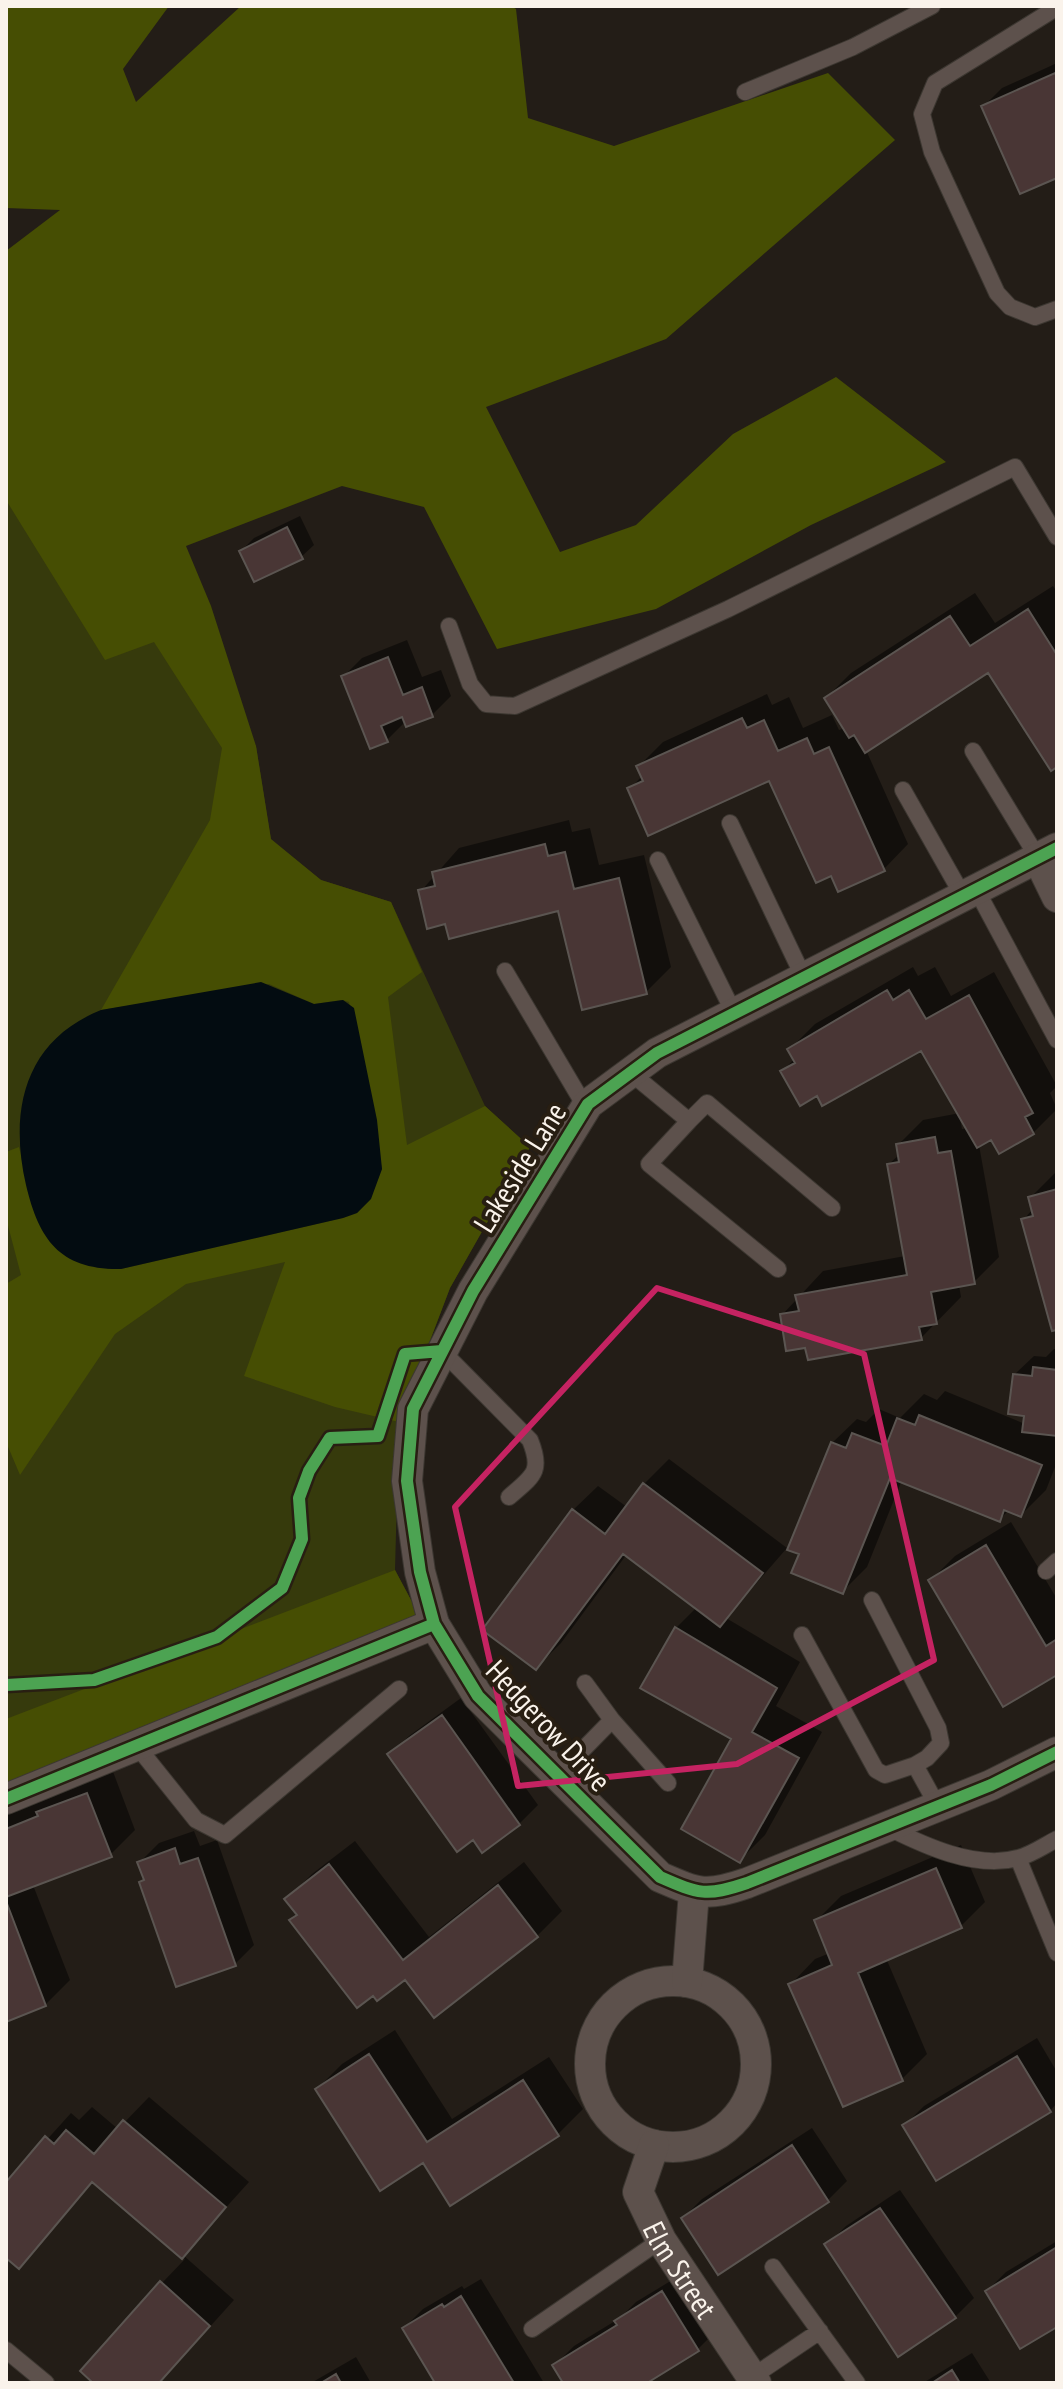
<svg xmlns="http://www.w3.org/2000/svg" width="1063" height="2389" viewBox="0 0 1063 2389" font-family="'PT Sans Narrow',sans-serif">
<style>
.green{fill:#363a0c}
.forest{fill:#464e03}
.water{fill:#030c11}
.shadow{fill:#0007;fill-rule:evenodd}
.building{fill:#493635;stroke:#5b5551;stroke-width:2}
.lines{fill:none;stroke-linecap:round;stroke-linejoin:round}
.lane-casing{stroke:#3c3731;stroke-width:18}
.street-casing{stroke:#3c3731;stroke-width:32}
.lane{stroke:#5d514c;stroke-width:16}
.street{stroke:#5d514c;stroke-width:30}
.cycleway-casing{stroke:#281e12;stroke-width:17}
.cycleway{stroke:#4ca352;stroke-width:12}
.marked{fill:none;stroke:#c52362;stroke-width:6;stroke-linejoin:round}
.labels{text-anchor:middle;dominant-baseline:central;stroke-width:8;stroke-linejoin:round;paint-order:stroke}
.street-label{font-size:30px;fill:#faf3eb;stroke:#281e12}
</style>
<rect width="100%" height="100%" fill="#231d17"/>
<path class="green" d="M6 419 256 746 271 840 321 880 391 902 485 1106 530 1147 450 1288 399 1422 395 1570 419 1615 6 1790Z"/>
<path class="forest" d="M6 6H169L123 69 136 102 241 6H511L516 9 528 118 614 146 828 73 895 140 666 339 486 407 560 552 636 525 733 434 836 377 946 462 811 525 656 609 497 649 424 507 342 486 186 546 211 606 256 746 271 839 321 880 391 902 422 972 388 997 407 1145 485 1106 530 1147 450 1288 399 1422 335 1407 244 1376 285 1262 186 1284 115 1334 20 1475 6 1442V1284L21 1275 6 1218V1152L19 1147 35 1215 108 1269H121L343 1218 357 1213 370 1199 382 1169 349 1002 342 1000 314 1004 269 984 101 1010 210 820 222 748 154 642 105 660 6 500V251L60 210 6 208Z
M395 1570 419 1615 6 1790V1719Z"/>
<path class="water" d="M261 982 314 1004 343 1000 354 1008 377 1120 382 1169 371 1199 357 1213 343 1218 121 1269C60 1270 39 1240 26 1185 9 1111 24 1041 101 1010Z"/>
<path class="shadow" d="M1057 63V176L983 107 1002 88Z
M300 516 314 545 301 557 241 551 254 538Z
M1053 586 1057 592V764L989 671 866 750 908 844 884 869 832 874 770 778 630 789 642 776 638 767 663 742 767 694 772 705 789 697 803 728 832 715 839 730 845 728 826 698 851 673 975 593 995 623Z
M407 640 422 677 441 670 451 696 432 715 406 721 387 740 343 677 362 658Z
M569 820 572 832 590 828 599 865 644 855 671 967 646 992 559 908 447 922 421 891 459 848Z
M913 967 918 976 935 967 951 996 994 972 1057 1086 1050 1093 1057 1109 1033 1133 992 1137 979 1145 999 1257 974 1282 959 1285 961 1297 921 1338 807 1346 782 1315 823 1271 905 1256 889 1164 900 1154 898 1145 923 1120 960 1113 922 1048 818 1093 783 1071 795 1058 790 1049 815 1024ZM959 1113 968 1128 962 1129Z
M1055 1173H1057V1328L1023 1220 1033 1209 1030 1198Z
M1054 1349H1057V1434L1052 1435 1057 1437V1462L1046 1490 1021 1515 1009 1510 999 1520 902 1480 867 1567 842 1592 832 1443 857 1419 866 1422 879 1409 900 1418 924 1394 937 1400 945 1391 1025 1424 1026 1415 1014 1375 1034 1356 1046 1357Z
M669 1459 787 1548 726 1618 800 1662 776 1706 822 1732 765 1835 740 1860 734 1738 676 1628 697 1607 627 1554 561 1643 536 1668 573 1510 598 1486 627 1507 644 1484Z
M1011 1522 1057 1599V1673L930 1581 955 1556Z
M461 1698 538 1805 519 1824 474 1837 390 1755 409 1736Z
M112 1769 135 1830 110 1855 33 1885 70 1980 45 2005 6 2020V1815L55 1796 64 1787Z
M194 1831 200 1846 217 1840 254 1945 235 1964 141 1882 145 1878 140 1862 159 1843Z
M355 1841 429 1937 524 1862 562 1911 537 1936 405 1978 374 1993 287 1899 312 1874Z
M961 1845 985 1902 960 1927 886 1958 927 2054 902 2079 844 2104 791 1984 815 1959 830 1953 816 1921 841 1896Z
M395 2030 452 2119 549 2057 583 2109 558 2134 451 2203 423 2160 317 2089 342 2064Z
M1037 2038 1057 2072V2103L1050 2111 905 2125 924 2106Z
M149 2097 249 2182 183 2255 234 2300 161 2381 163 2383H96L162 2283 185 2259 94 2181 19 2266 6 2255V2185L71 2113 79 2120 92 2107 118 2129Z
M812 2128 847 2181 828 2200 683 2218 702 2199Z
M900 2190 974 2298 955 2317 827 2245 846 2226Z
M1057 2241V2324L987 2291 1006 2272Z
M682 2274 717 2330 698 2349 643 2383H566L555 2365 574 2346 620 2318 636 2302Z
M481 2279 544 2383H437L404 2328 423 2309 462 2286 464 2289Z
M972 2353 991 2383H923Z
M356 2357 371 2383H311Z"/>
<path class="building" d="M1055 73 1057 78V178L1020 194 981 106Z
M287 527 303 559 254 582 239 551Z
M1028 609 1057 655V767L1051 771 988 673 865 753 854 735 849 738 824 698 950 616 970 646Z
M388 657 403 695 422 687 433 717 406 727 402 717 381 726 388 742 370 749 341 676Z
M742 718 747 728 764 720 778 751 807 738 814 754 829 747 885 871 838 892 831 876 816 883 769 781 648 836 627 788 643 781 636 766Z
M545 844 548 856 565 852 574 889 619 878 647 994 582 1010 558 911 449 939 445 924 427 929 418 890 435 886 432 872Z
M887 990 893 1000 909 990 926 1019 969 995 1033 1113 1025 1117 1034 1134 999 1154 991 1140 977 1148 921 1051 822 1106 817 1096 800 1106 780 1071 795 1063 787 1049Z
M935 1137 938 1153 951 1151 975 1284 931 1292 937 1324 919 1327 922 1340 808 1360 805 1348 786 1351 780 1314 799 1311 795 1295 907 1275 887 1164 899 1162 896 1144Z
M1057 1189V1330L1052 1331 1021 1219 1033 1216 1028 1197Z
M1033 1367 1057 1370V1436L1022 1432 1024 1416 1008 1414 1013 1374 1032 1376Z
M919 1415 1042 1465 1021 1517 1004 1510 1000 1522 890 1478 843 1594 791 1573 799 1554 787 1550 831 1442 846 1448 852 1433 886 1446 897 1418 915 1425Z
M643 1483 763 1573 720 1627 623 1554 536 1670 482 1630 572 1509 605 1534Z
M986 1545 1046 1646 1057 1639V1675L1003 1707 928 1580Z
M675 1627 777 1688 752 1732 799 1758 740 1863 681 1829 731 1739 640 1688Z
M442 1715 520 1825 482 1853 473 1840 457 1852 387 1754Z
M87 1793 112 1857 6 1897V1829L38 1816 36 1812Z
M175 1848 180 1864 198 1858 236 1966 176 1987 139 1882 144 1880 137 1862Z
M329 1864 403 1960 498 1885 538 1937 434 2018 405 1980 377 2001 373 1996 357 2008 289 1920 297 1915 284 1899Z
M936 1868 962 1928 858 1973 903 2081 843 2107 788 1984 832 1965 814 1920Z
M6 1901 46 2006 6 2022Z
M369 2054 427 2142 523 2080 559 2136 450 2206 423 2163 380 2191 315 2089Z
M1017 2056 1051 2112 936 2181 902 2125Z
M123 2120 226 2207 182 2259 92 2182 19 2269 6 2258V2182L45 2136 54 2144 66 2130 94 2154Z
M792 2145 829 2202 718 2275 681 2218Z
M880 2208 956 2318 898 2357 824 2244Z
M1057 2247V2327L1020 2349 985 2291Z
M160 2281 210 2326 159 2383H93L80 2371Z
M662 2291 699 2351 647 2383H563L552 2365 617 2325 614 2321Z
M461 2296 514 2383H435L402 2328 442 2304 444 2307Z
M952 2370 960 2383H932Z
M336 2374 341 2383H321Z"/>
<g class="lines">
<defs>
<path id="lane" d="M1056 8 935 83 922 114 932 152 997 293 1010 307 1035 317 1057 309
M745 92 853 47 932 6
M449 626 470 684 486 704 515 706 728 609 1015 467 1057 537
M973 751 1038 858
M903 790 963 896
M730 823 804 978
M658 860 734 1013
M976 889 1057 1040
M505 971 586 1108
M631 1073 689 1121 707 1103 832 1208
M689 1121 649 1164 778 1269
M442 1351 530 1440C543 1472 533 1476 509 1497
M1046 1571 1057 1561
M872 1600 938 1728 941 1743 927 1758 915 1765
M802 1635 876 1770 885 1775 915 1765 937 1805
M585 1683 612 1720
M136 1745 196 1820 225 1835 399 1689
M558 1775 612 1720 668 1783
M887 1827C923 1845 976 1870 1018 1858 1031 1855 1045 1845 1057 1839
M1018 1858 1057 1953
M773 2267 857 2383
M532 2329 661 2240
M6 2350 46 2383
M752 2377 820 2331"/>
<g id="street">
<path d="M1057 848 657 1053 588 1104 473 1291 413 1409 407 1481 420 1572 434 1624 478 1696 660 1877C699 1894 706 1897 747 1883L991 1785 1057 1752"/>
<path d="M1038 858 1057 897"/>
<path d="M6 1799 434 1624"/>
<circle cx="673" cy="2064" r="83"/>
<path d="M687 1982 694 1892"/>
<path id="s1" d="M654 2145 638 2192 661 2240 756 2383"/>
</g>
</defs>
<use href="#lane" class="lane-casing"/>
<use href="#street" class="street-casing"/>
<use href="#lane" class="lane"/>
<use href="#street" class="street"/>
<defs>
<path id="cycleway" d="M1057 848 657 1053 588 1104 473 1291 413 1409 407 1481 420 1572 434 1624 478 1696 660 1877C699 1894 706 1897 747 1883L991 1785 1057 1752
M6 1685 94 1680 217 1637 282 1588 302 1539 299 1498 309 1471 330 1438 378 1436 405 1354 442 1351
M6 1799 434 1624"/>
</defs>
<use href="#cycleway" class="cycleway-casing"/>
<use href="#cycleway" class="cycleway"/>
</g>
<path class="marked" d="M657 1288 864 1354 934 1660 737 1764 518 1786 455 1507Z"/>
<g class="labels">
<g class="street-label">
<text transform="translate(519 1167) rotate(-58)">Lakeside Lane</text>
<text transform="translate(549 1725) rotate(47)">Hedgerow Drive</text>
<text stroke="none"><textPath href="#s1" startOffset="138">Elm Street</textPath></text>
</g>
</g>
<rect width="1063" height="2389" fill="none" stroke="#faf3eb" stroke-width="16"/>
</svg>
